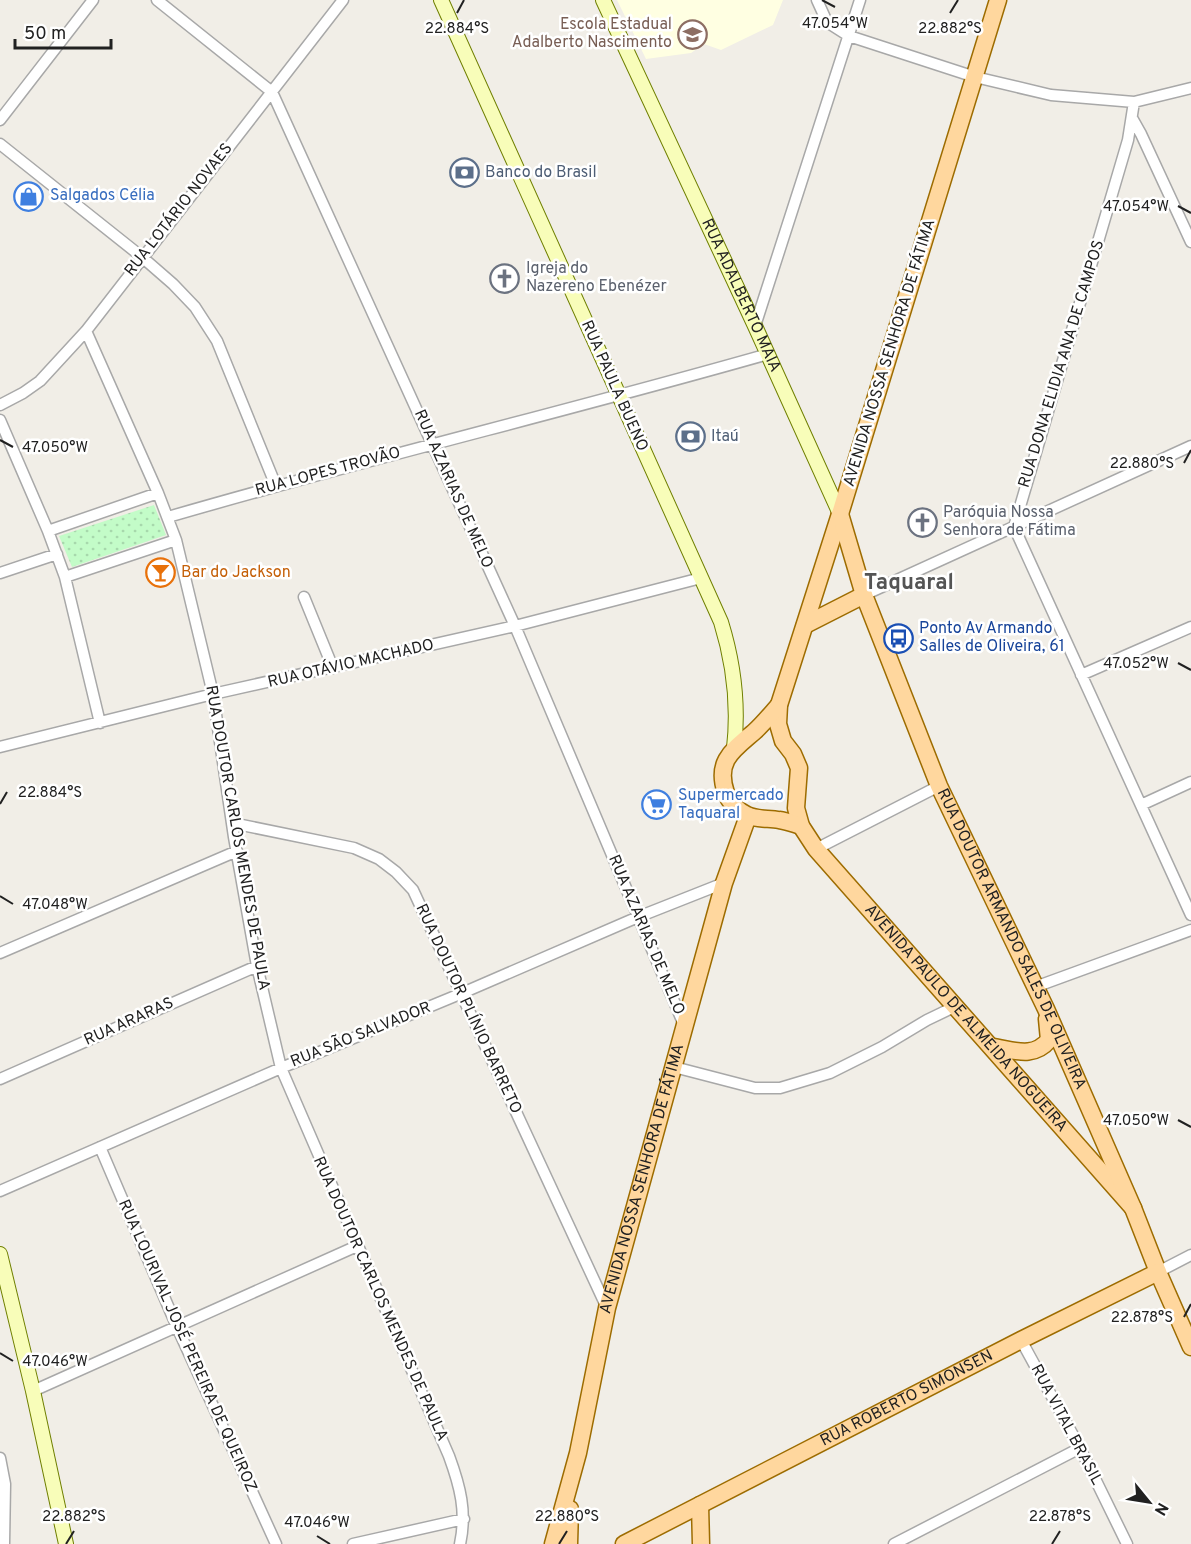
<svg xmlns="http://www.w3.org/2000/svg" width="1191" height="1544" viewBox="0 0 1191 1544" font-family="Overpass,sans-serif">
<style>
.education{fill:#ffffe2}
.park{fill:url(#park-dots)}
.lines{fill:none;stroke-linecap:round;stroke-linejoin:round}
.minor-casing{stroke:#a8a8a8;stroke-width:13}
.secondary-casing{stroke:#6f7f00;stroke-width:16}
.primary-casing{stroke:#9d6c00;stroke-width:19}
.minor{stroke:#fff;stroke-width:10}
.secondary{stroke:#f8fdb9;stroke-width:14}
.primary{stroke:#ffd79e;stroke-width:16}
.ticks{fill:none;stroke:#212121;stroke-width:2}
.labels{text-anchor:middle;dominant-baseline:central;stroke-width:5;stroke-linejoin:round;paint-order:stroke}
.education-label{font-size:16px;fill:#785e54;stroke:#fff;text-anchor:end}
.service-label{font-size:16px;fill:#4e5e75;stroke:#fff;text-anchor:start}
.shop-label{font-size:16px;fill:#366cbe;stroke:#fff;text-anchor:start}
.street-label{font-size:16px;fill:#212121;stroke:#fff}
.worship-label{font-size:16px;fill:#5b616d;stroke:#fff;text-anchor:start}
.food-label{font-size:16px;fill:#c56008;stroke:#fff;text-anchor:start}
.transit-label{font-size:16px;fill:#164399;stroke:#fff;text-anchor:start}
.district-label{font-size:22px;font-weight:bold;fill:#545454;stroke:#fff}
.ticks-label{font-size:15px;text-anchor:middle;fill:#212121;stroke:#fff;stroke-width:5;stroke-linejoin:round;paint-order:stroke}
</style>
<defs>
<pattern id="park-dots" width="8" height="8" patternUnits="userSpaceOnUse" patternTransform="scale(1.5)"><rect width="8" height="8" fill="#c3fcc8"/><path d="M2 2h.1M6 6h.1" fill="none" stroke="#a7d8ac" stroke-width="1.8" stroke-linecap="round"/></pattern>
</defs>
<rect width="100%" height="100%" fill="#f1eee7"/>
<path class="education" d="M617 0H783L773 25 721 50 704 44 691 53 646 59Z"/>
<path class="park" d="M154 505 166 535 72 567 59 536Z"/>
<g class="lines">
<defs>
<path id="minor" d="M157 0 272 92 515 626 684 1025
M817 0 827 22 849 36 975 77 1051 95 1134 102 1191 88
M1134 102 1128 140 1014 527 1191 915
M1132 118 1141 134 1191 242
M0 120 93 0
M0 144 142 257 173 284 195 307 217 341 276 486
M755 326 860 0
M86 331 158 493 176 540 213 694 234 837 257 966 281 1068 449 1456C460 1486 467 1512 460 1544
M0 405 23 393 40 381 86 331 343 0
M0 420 48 531 65 577 100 723
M168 517C367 459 568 411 768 354
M48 531 158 493
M0 573 57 554
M65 577 176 540
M864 595 1191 446
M304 597 333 668
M1081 675 1191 627
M0 747 213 694 515 626 701 578
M1141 805 1191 782
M232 823 354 848 379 859 396 872 413 890 607 1308
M816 849 939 786
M0 953 237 851
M1035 987 1191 930
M674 1067 755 1088H780L830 1073 882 1047 927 1020 954 1007
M0 1079 257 966
M100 1147 177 1327 276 1544
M0 1191 281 1068 460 994 638 917 724 883
M1158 1272 1191 1255
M1021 1340 1080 1448 1127 1544
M33 1391 357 1246
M0 1458 5 1484 4 1544
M353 1544 464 1519
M894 1544 1080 1448"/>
<g id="secondary">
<path d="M441 0 721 622C734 664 739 704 734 748"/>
<path id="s1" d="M603 0 755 326 840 514"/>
<path d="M0 1254 33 1391 66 1544"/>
</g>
<g id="primary">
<path id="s2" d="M998 0 840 514 779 705 778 724 783 741 793 754 799 768 796 808 801 826 816 849 1133 1208"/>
<path id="s3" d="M840 514 864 595 939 786 1046 1009 1133 1208 1158 1272 1191 1347"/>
<path d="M805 625 864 595"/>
<path d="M779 705C771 714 763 724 754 732 733 750 715 761 726 793 729 802 738 811 747 815 757 820 769 818 779 820 787 821 794 824 801 826"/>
<path d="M992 1047C1014 1050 1033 1059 1049 1040L1047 1019"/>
<path d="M700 1505 701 1544"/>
<path id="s4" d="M553 1544 578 1453 607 1308 724 883 748 816"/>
<path d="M569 1544 570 1509"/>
<path id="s5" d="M624 1544 1021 1340 1158 1272"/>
</g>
</defs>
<use href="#minor" class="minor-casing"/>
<use href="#secondary" class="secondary-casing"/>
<use href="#primary" class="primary-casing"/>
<use href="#minor" class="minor"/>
<use href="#secondary" class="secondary"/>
<use href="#primary" class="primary"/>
</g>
<path class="ticks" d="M822 0 835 7M457 13 464 0M950 13 958 0M1178 206 1191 213M0 440 13 447M1184 463 1191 450M1178 663 1191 670M0 804 7 792M0 896 13 904M1178 1120 1191 1127M1184 1317 1191 1304M0 1353 13 1361M317 1536 330 1544M66 1544 74 1531M559 1544 567 1531M1052 1544 1060 1531"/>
<defs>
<symbol id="school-ring" viewBox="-11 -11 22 22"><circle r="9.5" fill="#fff" stroke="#8d6e63" stroke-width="1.5"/><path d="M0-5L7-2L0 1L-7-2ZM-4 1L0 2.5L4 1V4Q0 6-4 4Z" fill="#8d6e63"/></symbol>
<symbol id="bank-ring" viewBox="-11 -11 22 22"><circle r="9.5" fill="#fff" stroke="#5c6f8a" stroke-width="1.5"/><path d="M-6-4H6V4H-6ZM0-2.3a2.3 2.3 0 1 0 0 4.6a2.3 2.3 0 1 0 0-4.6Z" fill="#5c6f8a"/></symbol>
<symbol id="shop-ring" viewBox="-11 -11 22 22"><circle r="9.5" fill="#fff" stroke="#3f7fe0" stroke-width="1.5"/><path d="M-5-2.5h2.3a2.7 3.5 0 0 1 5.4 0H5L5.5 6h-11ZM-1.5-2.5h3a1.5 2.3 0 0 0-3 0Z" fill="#3f7fe0"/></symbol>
<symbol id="church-ring" viewBox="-11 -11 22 22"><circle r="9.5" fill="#fff" stroke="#6b7280" stroke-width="1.5"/><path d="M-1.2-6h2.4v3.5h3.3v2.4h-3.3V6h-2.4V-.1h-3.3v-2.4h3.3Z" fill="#6b7280"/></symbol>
<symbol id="bar-ring" viewBox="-11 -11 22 22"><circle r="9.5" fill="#fff" stroke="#e8710a" stroke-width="1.5"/><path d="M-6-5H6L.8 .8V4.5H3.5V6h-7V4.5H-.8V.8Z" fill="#e8710a"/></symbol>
<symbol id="bus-ring" viewBox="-11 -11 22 22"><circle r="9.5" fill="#fff" stroke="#1a4fb4" stroke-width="1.5"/><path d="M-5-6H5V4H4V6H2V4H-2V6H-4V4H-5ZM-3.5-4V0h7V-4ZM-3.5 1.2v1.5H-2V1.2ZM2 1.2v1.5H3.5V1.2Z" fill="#1a4fb4"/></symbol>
<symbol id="supermarket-ring" viewBox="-11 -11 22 22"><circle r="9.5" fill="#fff" stroke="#3f7fe0" stroke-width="1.5"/><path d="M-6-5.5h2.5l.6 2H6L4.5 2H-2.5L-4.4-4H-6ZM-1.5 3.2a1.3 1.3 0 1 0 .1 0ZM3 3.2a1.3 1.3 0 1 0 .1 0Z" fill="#3f7fe0"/></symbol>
</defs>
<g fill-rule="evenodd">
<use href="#school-ring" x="676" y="18" width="33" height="33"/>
<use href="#bank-ring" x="448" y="156" width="33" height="33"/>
<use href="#shop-ring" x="12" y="180" width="33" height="33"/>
<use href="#church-ring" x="488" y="262" width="33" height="33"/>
<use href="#bank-ring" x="674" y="420" width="33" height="33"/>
<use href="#church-ring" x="906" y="506" width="33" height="33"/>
<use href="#bar-ring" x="144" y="556" width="33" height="33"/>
<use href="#bus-ring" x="882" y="622" width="33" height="33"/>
<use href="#supermarket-ring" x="640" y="788" width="33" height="33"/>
</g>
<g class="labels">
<g class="education-label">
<text x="672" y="25">Escola Estadual<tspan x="672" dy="18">Adalberto Nascimento</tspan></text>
</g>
<g class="service-label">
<text x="485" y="173">Banco do Brasil</text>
<text x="711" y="437">Itaú</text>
</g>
<g class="shop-label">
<text x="50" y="196">Salgados Célia</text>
<text x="678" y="796">Supermercado<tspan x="678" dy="18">Taquaral</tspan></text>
</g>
<g class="street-label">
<text transform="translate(179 210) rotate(-52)">RUA LOTÁRIO NOVAES</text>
<text stroke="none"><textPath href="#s1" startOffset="326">RUA ADALBERTO MAIA</textPath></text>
<text transform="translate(890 353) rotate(-73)">AVENIDA NOSSA SENHORA DE FÁTIMA</text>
<text transform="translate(1062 364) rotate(-73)">RUA DONA ELIDIA ANA DE CAMPOS</text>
<text transform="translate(614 386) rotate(66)">RUA PAULA BUENO</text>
<text transform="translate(328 472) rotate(-15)">RUA LOPES TROVÃO</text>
<text transform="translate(453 489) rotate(66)">RUA AZARIAS DE MELO</text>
<text transform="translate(351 664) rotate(-13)">RUA OTÁVIO MACHADO</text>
<text transform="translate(237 838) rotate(80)">RUA DOUTOR CARLOS MENDES DE PAULA</text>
<text transform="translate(646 935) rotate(67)">RUA AZARIAS DE MELO</text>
<text stroke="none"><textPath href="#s3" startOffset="459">RUA DOUTOR ARMANDO SALES DE OLIVEIRA</textPath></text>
<text transform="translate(468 1009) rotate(65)">RUA DOUTOR PLÍNIO BARRETO</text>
<text stroke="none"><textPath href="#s2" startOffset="1119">AVENIDA PAULO DE ALMEIDA NOGUEIRA</textPath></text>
<text transform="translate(129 1022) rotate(-24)">RUA ARARAS</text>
<text transform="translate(361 1035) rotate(-22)">RUA SÃO SALVADOR</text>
<text stroke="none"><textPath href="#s4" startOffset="376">AVENIDA NOSSA SENHORA DE FÁTIMA</textPath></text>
<text transform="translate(380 1299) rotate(66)">RUA DOUTOR CARLOS MENDES DE PAULA</text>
<text transform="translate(187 1346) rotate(66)">RUA LOURIVAL JOSÉ PEREIRA DE QUEIROZ</text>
<text stroke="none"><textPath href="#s5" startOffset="318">RUA ROBERTO SIMONSEN</textPath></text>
<text transform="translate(1066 1425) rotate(62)">RUA VITAL BRASIL</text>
</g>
<g class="worship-label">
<text x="526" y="269">Igreja do<tspan x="526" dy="18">Nazereno Ebenézer</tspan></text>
<text x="943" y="513">Paróquia Nossa<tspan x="943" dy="18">Senhora de Fátima</tspan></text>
</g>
<g class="food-label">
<text x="181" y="573">Bar do Jackson</text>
</g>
<g class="transit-label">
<text x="919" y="629">Ponto Av Armando<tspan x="919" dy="18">Salles de Oliveira, 61</tspan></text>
</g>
<g class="district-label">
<text x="909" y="583">Taquaral</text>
</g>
</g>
<g class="ticks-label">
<text x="835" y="28">47.054°W</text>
<text x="457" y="33">22.884°S</text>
<text x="950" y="33">22.882°S</text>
<text x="1136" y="211">47.054°W</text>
<text x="55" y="452">47.050°W</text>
<text x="1142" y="468">22.880°S</text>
<text x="1136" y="668">47.052°W</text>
<text x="50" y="797">22.884°S</text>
<text x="55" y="909">47.048°W</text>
<text x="1136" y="1125">47.050°W</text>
<text x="1142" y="1322">22.878°S</text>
<text x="55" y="1366">47.046°W</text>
<text x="74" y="1521">22.882°S</text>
<text x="567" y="1521">22.880°S</text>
<text x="1060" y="1521">22.878°S</text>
<text x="317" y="1527">47.046°W</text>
</g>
<g transform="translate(1149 1502) rotate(120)" stroke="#ffffff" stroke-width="4.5" paint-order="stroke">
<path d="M0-4.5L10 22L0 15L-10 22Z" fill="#212121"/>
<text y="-9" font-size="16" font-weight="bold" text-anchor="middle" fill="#212121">N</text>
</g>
<path d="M15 39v9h96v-9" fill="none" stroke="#212121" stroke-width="3"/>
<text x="24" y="39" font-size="18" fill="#212121" stroke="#ffffff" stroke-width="4.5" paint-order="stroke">50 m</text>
</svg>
